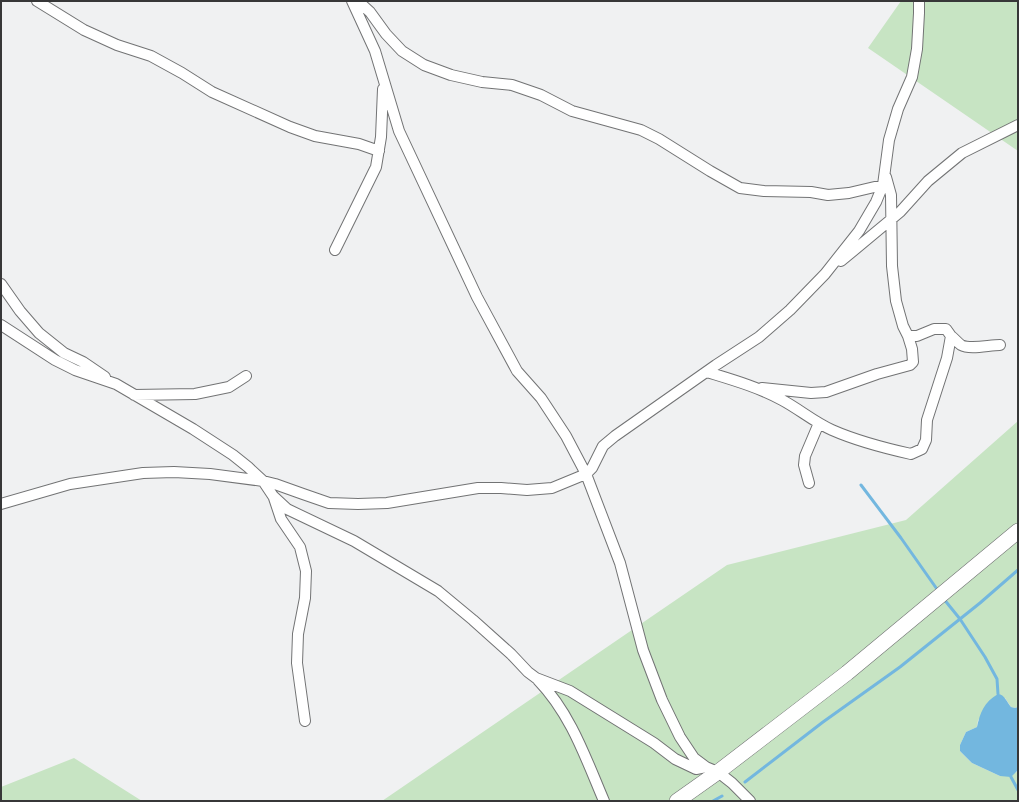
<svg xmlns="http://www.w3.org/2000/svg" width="1019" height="802" viewBox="0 0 1019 802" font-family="'Alegreya Sans',sans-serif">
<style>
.green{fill:#c7e4c3}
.water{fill:#73b7df}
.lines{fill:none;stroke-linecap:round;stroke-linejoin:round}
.stream{stroke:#73b7df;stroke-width:3}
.street-casing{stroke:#727374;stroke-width:12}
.secondary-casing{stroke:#727374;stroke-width:16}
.street{stroke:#fff;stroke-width:10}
.secondary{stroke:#fff;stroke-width:15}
</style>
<rect width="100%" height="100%" fill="#f0f1f2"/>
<path class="green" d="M901 1H1018V151L868 48Z
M1018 421V707L1015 708 1011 707 1005 698 978 720 977 727 966 732 960 745V751L972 763 1000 776 1017 772 1018 770V801H382L727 565 906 520Z
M74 758 142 801H1V787Z"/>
<path class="water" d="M998 694C1005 695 1006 701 1011 707L1015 708 1018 707V770L1011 777 1000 776 972 763 960 751V745L966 732 977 727C980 713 984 702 998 694Z"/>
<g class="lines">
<path class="stream" d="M861 485 901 538 939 592
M943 598 960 619 985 657 997 679 998 694
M1011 777 1018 790
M745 782 823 722 900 667 980 603 1018 570
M713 801 722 796"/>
<defs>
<path id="street" d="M37 1 84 30 117 45 151 56 182 73 212 92 290 127 315 136 359 144 379 151
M352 1 375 51 399 131 477 297 517 371 541 398 566 436 586 474 620 563 643 650 662 700 680 737 694 758 706 767 718 772 732 783 750 801
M358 1 370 12 386 34 402 51 424 65 451 75 482 82 512 85 541 95 572 111 641 130 659 139 710 171 740 188 764 191 811 192 828 195 849 193 883 185
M335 250 376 167 381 137 383 89
M841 261 900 212 928 181 962 153 1018 125
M1 284 20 311 39 333 64 353 83 362 105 377
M1 325 55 360 75 370 116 384 193 429 233 455 248 467 263 481 273 496 287 509 354 541 438 591 473 620 511 654 528 672 536 678 570 691 654 743 675 759 696 769 706 767
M951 336C954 338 957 342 961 345 970 350 989 345 1000 345
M707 372C733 380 758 387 782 400 799 409 814 422 832 430 857 441 884 448 911 454L922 449 926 440 927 420 947 358 951 336 946 329H934L917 336H908L903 326 896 301 892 266 891 195 886 177
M762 388 811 393 826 392 877 374 910 365 913 362 912 349 908 336
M134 395 195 394 229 387 246 376
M809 483 804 465 805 456 819 423
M274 498 281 519 300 547 306 571 305 598 298 634 297 663 305 721
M1 504 70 484 143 473 174 472 210 474 263 481 275 484 303 494 329 503 358 504 387 503 478 488H501L527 490 552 488 586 474 592 468 603 446 615 436 716 365 759 337 790 310 825 274 859 231 876 202 883 185 889 140 898 109 912 77 917 49 919 13V1
M538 680C571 714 586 759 604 801"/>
<path id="secondary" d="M677 801 718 772 847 673 1018 531"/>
</defs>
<use href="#street" class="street-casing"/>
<use href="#secondary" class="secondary-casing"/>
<use href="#street" class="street"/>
<use href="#secondary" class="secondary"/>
</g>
<rect width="1019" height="802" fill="none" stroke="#373738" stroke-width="4"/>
</svg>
